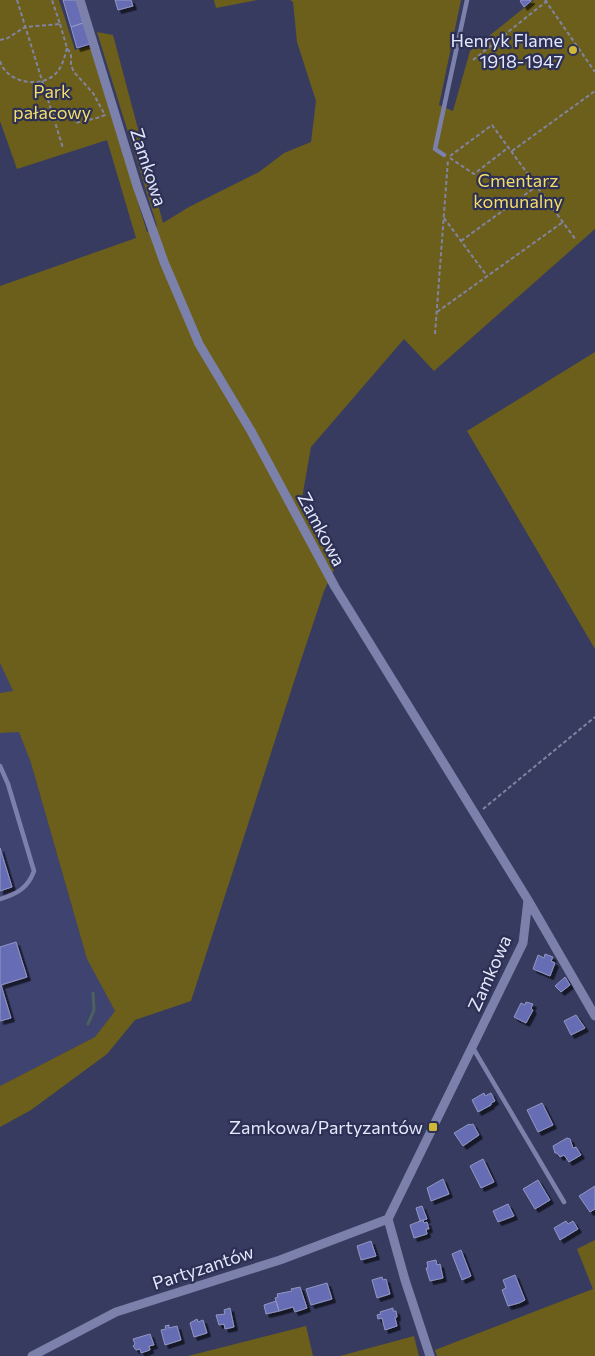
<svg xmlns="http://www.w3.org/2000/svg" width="595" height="1356" viewBox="0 0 595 1356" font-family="Commissioner,sans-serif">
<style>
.built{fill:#3f4370}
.green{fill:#6c5f1b}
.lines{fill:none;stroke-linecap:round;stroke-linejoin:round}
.stream{stroke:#4c615d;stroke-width:3}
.building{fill:#666db4;stroke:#9197c3;filter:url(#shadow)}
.path{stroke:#8084a1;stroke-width:2;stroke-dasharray:4 2.5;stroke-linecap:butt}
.lane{stroke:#7b81ab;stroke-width:4.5}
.street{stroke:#7b81ab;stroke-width:9}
.poi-dot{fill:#cfb837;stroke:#2d3055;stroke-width:2}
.labels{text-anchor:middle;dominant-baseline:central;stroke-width:4.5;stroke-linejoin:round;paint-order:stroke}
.poi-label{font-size:18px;fill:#e5e8fb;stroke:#2d3055;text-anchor:end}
.park-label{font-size:18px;fill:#f5de68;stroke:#2d3055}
.street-label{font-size:18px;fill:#e5e8fb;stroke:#2d3055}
</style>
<defs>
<filter id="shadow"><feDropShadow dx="3.5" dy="3.5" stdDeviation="0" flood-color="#0009"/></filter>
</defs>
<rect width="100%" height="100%" fill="#373b60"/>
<path class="built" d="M0 663 13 691 0 693Z
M19 731 31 763 87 959 115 1011 95 1037 0 1086V733Z"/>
<path class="green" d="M0 0H59L75 50 90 46 147 232 157 226 97 32 113 35 163 223 189 207 259 172 284 153 311 142 316 101 297 42 293 2 290 0H461L439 105 453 111 470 51 534 0H595V229L434 371 404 339 311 447 302 498 336 565 324 591 300 663 191 1001 135 1020 107 1054 31 1110 0 1127V1086L95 1037 115 1011 87 959 31 763 19 732 0 733V693L13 691 0 663V286L136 238 107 140 17 169 0 121Z
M214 0H257L216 8Z
M595 352V649L467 431Z
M595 1240V1356H437L435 1350 593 1289 577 1249Z
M306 1326 313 1356H188Z
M414 1336 419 1356H340Z"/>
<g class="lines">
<path class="stream" d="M88 1024 94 1010 93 993"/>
</g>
<path class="building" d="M63 0H77L83 23 71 27Z
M115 0H131L133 6 118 10Z
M522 0H531V1L524 7 520 1Z
M83 23 90 44 77 48 71 27Z
M0 848 12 887 0 891Z
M16 942 27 977 1 985 11 1018 0 1021V947Z
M545 954 553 957 551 961 555 963 550 976 533 969 538 955 544 958Z
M565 977 570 985 561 992 555 986Z
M526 1002 533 1004 531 1008 533 1010 526 1023 514 1017 521 1003 525 1005Z
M576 1015 585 1028 571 1035 564 1021Z
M484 1093 485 1096 491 1093 495 1101 491 1103V1105L478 1112 472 1100Z
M542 1103 553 1125 538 1132 527 1110Z
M469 1124 470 1125 473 1124 479 1135 463 1146 454 1133Z
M567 1138 570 1139 573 1148 576 1147 581 1155 569 1162 564 1155 560 1157 557 1153H555L553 1146Z
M483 1159 494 1182 481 1188 470 1166Z
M443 1179 449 1194 431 1201 427 1188Z
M538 1180 550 1200 535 1209 523 1189Z
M595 1186V1209L590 1212 579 1196Z
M508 1204 514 1216 498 1222 493 1211Z
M422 1206 427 1219 420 1221 416 1208Z
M423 1220 424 1223 427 1222 429 1229H426L427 1234 414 1238 410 1225Z
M566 1221 568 1224 573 1221 578 1229 560 1240 554 1228Z
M371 1241 376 1256 361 1260 357 1246Z
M461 1250 471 1276 462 1280 452 1254Z
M436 1260 437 1265 440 1264 443 1278 430 1281 426 1268H428L427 1262Z
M515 1275 525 1300 519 1303 508 1306 502 1290 506 1288 503 1280Z
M382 1277 383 1280 386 1279 390 1294 377 1298 372 1280Z
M327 1283 332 1299 311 1305 306 1289Z
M300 1287 307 1308 295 1312 293 1307 279 1311 275 1298 278 1297 277 1294 292 1291 291 1289Z
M276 1301 279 1311 266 1314 264 1305Z
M230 1308 234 1327 225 1329 224 1324 219 1325 216 1315 225 1314 224 1310Z
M393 1308V1311H396L397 1317 395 1318 397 1326 385 1330 382 1318 378 1319 377 1315 381 1314 380 1312Z
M197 1319 198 1322 203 1320 207 1333 194 1337 190 1323Z
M169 1325V1328L177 1326 181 1340 165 1345 161 1330 166 1329 165 1326Z
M150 1334 154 1345 149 1346 150 1350 141 1353 140 1349 136 1350 133 1346 135 1344 133 1339Z"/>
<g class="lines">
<path class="path" d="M17 0 63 148
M545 0 595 72
M60 24 67 48 71 54V65L74 72 93 93 105 115 97 118 75 123
M0 40 8 38 25 27 60 24 52 0
M473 60 548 0
M0 61C6 82 37 88 53 76 62 69 64 59 67 48
M512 151 595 91
M450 156 492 125 576 240
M450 158 474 174 509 147
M444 218 487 276
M461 241 537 186
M437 312 563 222
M435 334 448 160
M483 809 595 717"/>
<path class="lane" d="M444 155 435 149 467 0
M0 766 8 784 34 871C28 888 17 894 0 899
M473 1048 564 1202"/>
<path class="street" d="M80 0 137 186 164 262 199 344 251 431 335 587 528 900 523 943 388 1219 405 1280 430 1356
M528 900 595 1016
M32 1356 116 1312 280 1260 388 1219"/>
</g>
<g class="poi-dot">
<circle cx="573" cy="50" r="5"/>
<rect x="428" y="1122" width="10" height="10" rx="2.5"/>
</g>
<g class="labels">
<g class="poi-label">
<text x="563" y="40">Henryk Flame<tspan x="563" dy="21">1918-1947</tspan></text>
<text x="423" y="1127">Zamkowa/Partyzantów</text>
</g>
<g class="park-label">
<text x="52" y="91">Park<tspan x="52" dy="21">pałacowy</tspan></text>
<text x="518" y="180">Cmentarz<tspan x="518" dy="21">komunalny</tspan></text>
</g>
<g class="street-label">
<text transform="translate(149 167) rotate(72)">Zamkowa</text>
<text transform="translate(322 529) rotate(62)">Zamkowa</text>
<text transform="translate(489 973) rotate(-66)">Zamkowa</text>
<text transform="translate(203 1267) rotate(-18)">Partyzantów</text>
</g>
</g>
</svg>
